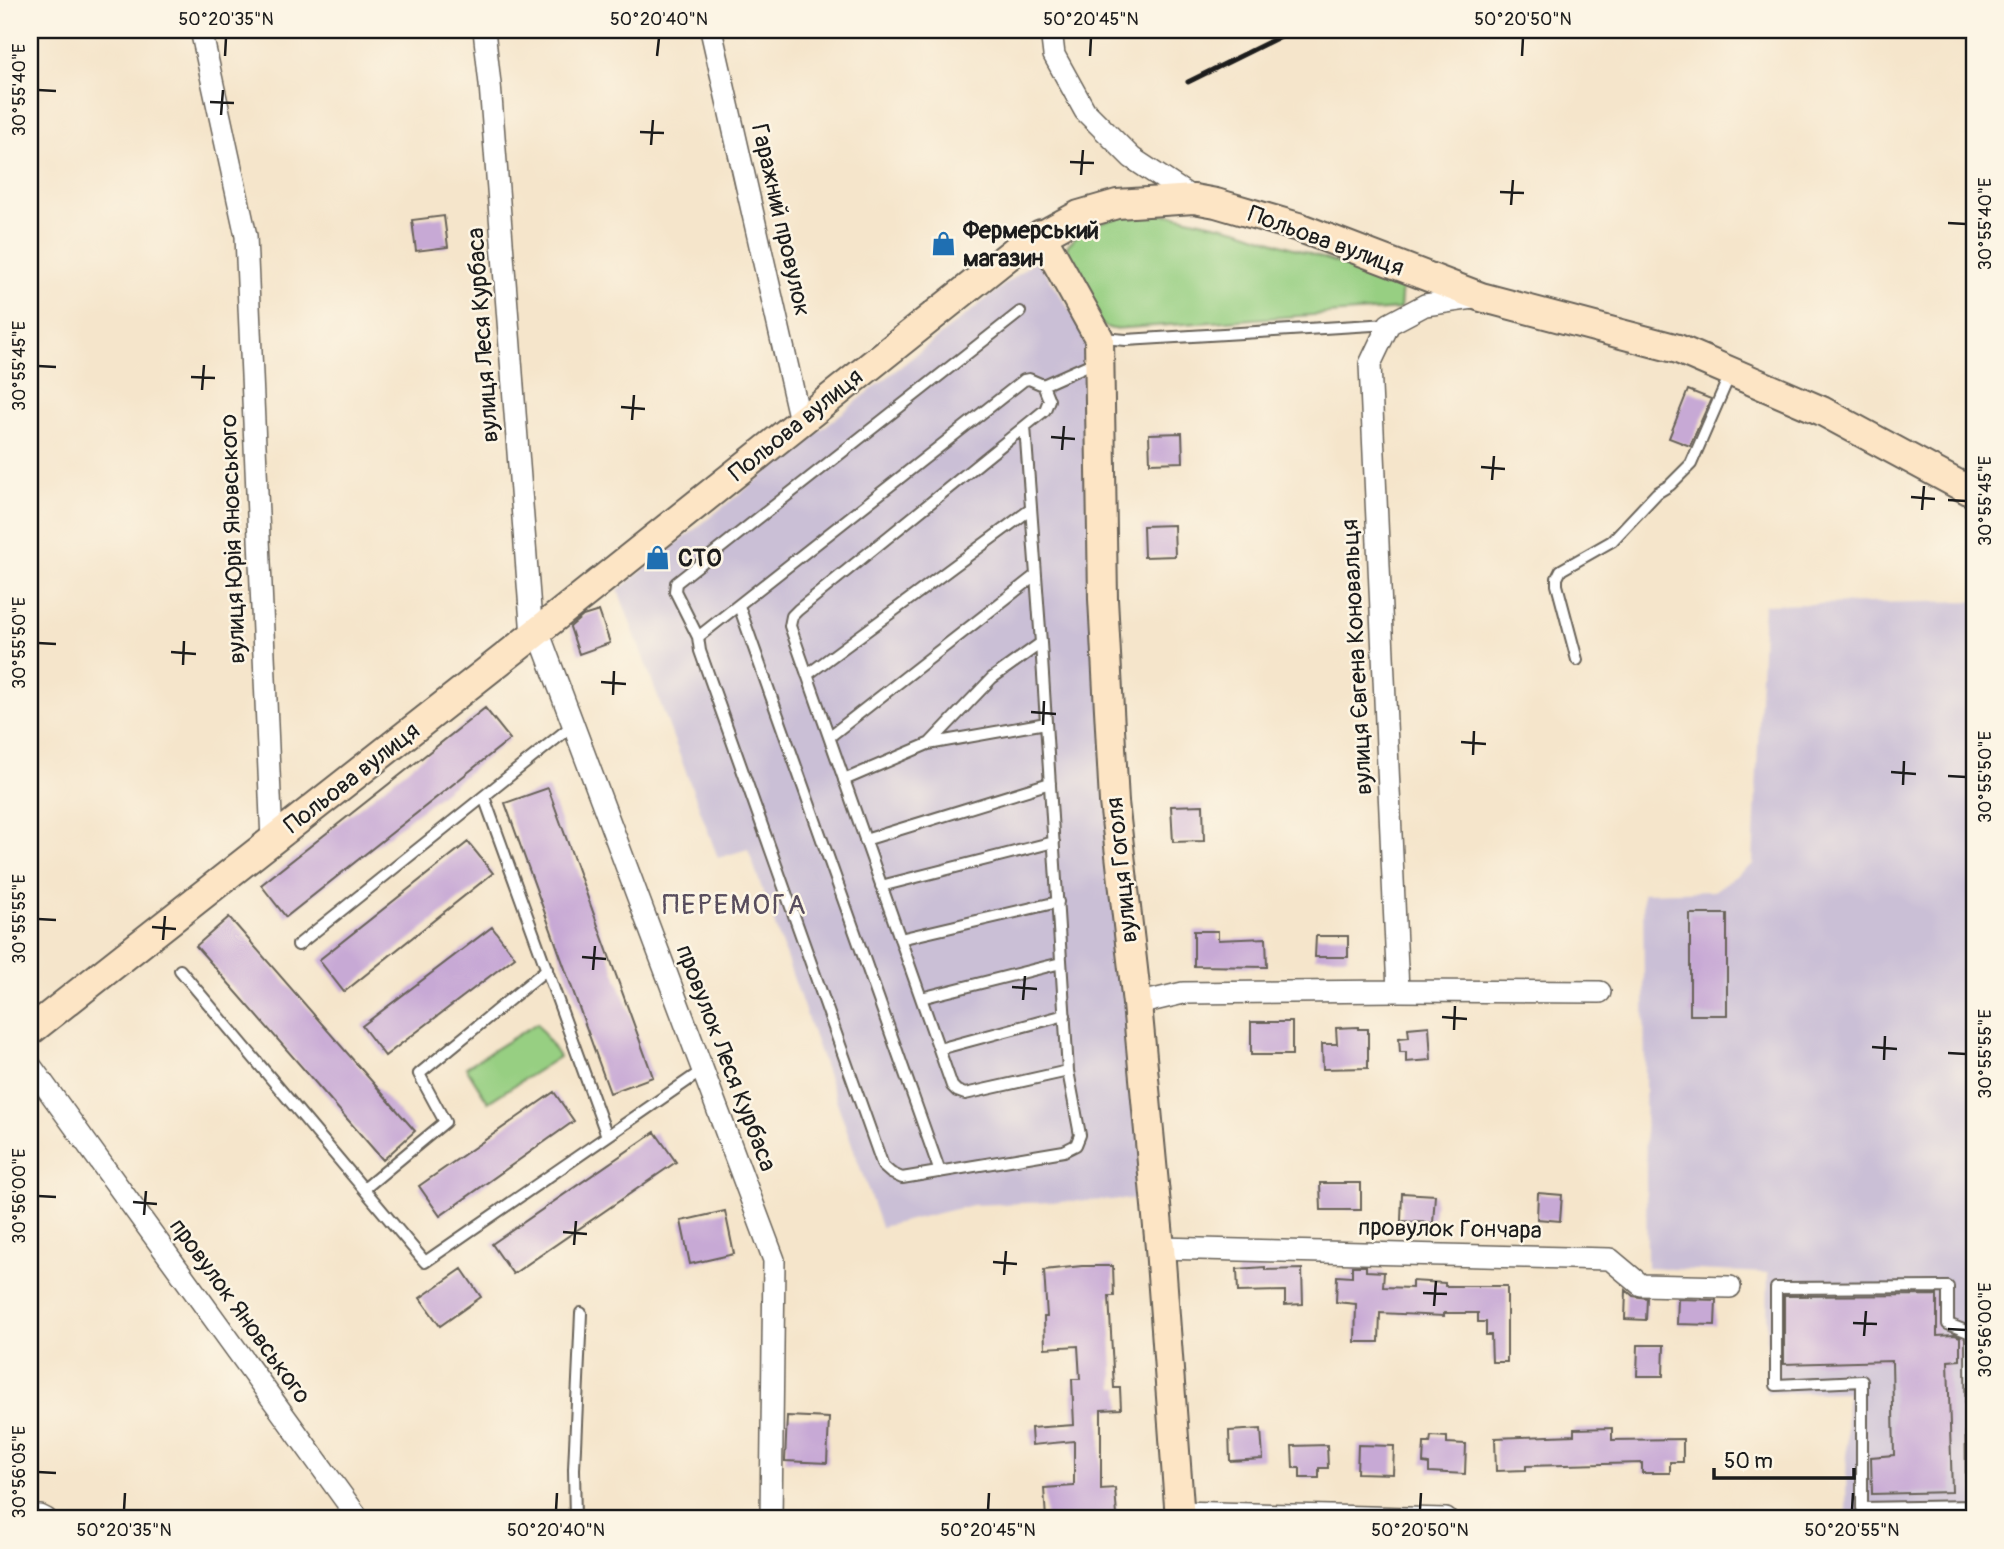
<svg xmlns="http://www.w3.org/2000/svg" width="2004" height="1549" viewBox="0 0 2004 1549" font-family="Pangolin,sans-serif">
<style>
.industrial{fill:#cabfd6}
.green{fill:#97cf82;stroke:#5a764f;stroke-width:2}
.building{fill:#c7a9d5}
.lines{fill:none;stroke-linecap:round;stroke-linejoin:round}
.lane-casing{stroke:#686259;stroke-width:14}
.street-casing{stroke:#686259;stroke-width:24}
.secondary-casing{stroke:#686259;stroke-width:32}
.lane{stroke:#fff;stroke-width:10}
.street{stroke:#fff;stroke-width:21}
.secondary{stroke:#fde5c5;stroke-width:28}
.rail{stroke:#1c1c1c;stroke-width:5}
.ticks{fill:none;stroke:#1c1c1c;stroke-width:2.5}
.labels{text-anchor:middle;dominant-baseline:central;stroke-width:5;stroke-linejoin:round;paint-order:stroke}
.street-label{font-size:24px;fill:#1c1c1c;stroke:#fcf5e5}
.poi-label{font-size:24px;font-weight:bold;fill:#1c1c1c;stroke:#fcf5e5;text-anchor:start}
.quarter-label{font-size:28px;letter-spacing:2px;fill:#584d5d;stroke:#fcf5e5}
.neatline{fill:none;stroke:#1c1c1c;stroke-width:2.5}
.ticks-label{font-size:18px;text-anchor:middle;fill:#1c1c1c}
</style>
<rect width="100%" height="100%" fill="#fcf5e5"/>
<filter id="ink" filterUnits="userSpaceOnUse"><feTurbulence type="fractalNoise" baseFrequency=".0143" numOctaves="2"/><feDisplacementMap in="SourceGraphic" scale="14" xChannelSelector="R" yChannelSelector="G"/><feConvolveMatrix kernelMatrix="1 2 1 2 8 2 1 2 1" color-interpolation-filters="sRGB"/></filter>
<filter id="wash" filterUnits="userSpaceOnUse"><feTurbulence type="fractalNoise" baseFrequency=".00686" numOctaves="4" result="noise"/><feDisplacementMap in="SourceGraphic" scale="28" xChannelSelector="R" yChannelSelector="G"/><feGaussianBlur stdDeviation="1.57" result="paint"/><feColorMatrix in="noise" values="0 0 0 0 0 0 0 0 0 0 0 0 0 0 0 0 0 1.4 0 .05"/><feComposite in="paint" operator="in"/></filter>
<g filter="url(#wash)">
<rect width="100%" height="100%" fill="#f5e5cb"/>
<path class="industrial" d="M1037 259 1089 340 1142 1172 1140 1199 972 1205 881 1227 748 849 718 858 618 590Z
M1974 601V1519H1846L1847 1392 1766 1393 1768 1273 1647 1268 1643 893 1714 891 1753 864 1764 605Z"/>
<path class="green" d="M1136 213 1174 215 1237 229 1402 285 1400 309 1112 329 1100 325 1070 270 1067 246C1087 222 1108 220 1136 213Z
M537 1023 559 1057 488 1102 466 1067Z"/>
<g id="blocks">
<path class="building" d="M444 216 448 247 416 251 412 220Z
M1688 390 1711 399 1690 446 1669 438Z
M1182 433 1183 462 1150 463 1149 434Z
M1174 525 1175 556 1144 557 1143 526Z
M599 611 610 643 579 654 570 627 583 616Z
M485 708 510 739 286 917 261 885Z
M548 788 653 1077 610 1093 505 803Z
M1203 805 1204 841 1173 842 1171 806Z
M468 842 493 873 344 992 319 960Z
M1690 914H1727V1015H1690Z
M229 917 415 1131 383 1160 196 946Z
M492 927 515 957 385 1056 362 1026Z
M1194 931H1218V940L1266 938 1267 967 1194 966Z
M1316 936H1348V957H1315Z
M1251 1022H1292V1055H1251Z
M1429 1026 1431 1060 1406 1062V1052H1400L1399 1038 1409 1037 1408 1028Z
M1358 1027V1029H1368V1068L1323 1069 1322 1044H1337L1336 1028Z
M554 1092 574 1121 440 1216 419 1186Z
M655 1132 676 1162 513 1274 492 1244Z
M1320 1183H1361V1210H1321Z
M1402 1193 1435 1195 1433 1223 1401 1221Z
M1538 1193 1562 1195 1560 1221 1537 1219Z
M725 1211 734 1254 690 1264 681 1221Z
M1082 1266H1113L1114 1296H1109L1114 1388H1120L1121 1409 1101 1410V1489L1115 1488 1117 1516 1046 1519 1044 1488 1074 1486V1441L1032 1445 1031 1428 1074 1425 1072 1379H1080L1078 1346 1045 1348 1044 1317H1047L1044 1270Z
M1352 1266H1366V1271L1384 1272 1383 1287 1412 1288V1281L1445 1283V1286H1507V1362H1492L1491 1335H1486V1322H1478V1313H1444V1316L1380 1313 1379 1342H1355L1356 1304 1336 1302 1337 1276 1352 1277Z
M1265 1267V1270L1302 1269 1303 1304 1285 1305V1291L1238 1292 1237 1269Z
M462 1269 481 1297 440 1326 420 1298Z
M1626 1290 1633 1296 1647 1298 1646 1320 1625 1319Z
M1937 1295V1336L1955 1335 1960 1337V1360L1948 1361 1952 1492 1872 1494 1871 1457 1894 1455 1892 1361 1784 1364V1296Z
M1678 1299 1716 1300 1715 1325 1677 1324Z
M1638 1345H1664L1663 1376H1637Z
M787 1416 829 1418 827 1463 785 1461Z
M1612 1428V1440L1683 1439V1462H1670V1473H1642V1463L1526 1466V1470L1496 1471 1495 1438 1574 1435V1429Z
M1261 1429 1263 1459 1230 1461 1229 1431Z
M1431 1436 1447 1437V1443L1466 1444 1465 1474 1429 1472V1464L1423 1463 1424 1443H1430Z
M1327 1445 1328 1468H1319V1478H1300V1468H1293L1292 1446Z
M1358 1445 1394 1446 1393 1474 1357 1473Z"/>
</g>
</g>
<g filter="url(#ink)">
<use href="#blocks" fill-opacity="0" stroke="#686259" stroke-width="2"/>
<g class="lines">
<defs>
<path id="lane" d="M1102 338 1126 340 1389 324
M1025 426 1041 643 1068 1071 1080 1135 1076 1145 1064 1151 902 1178 891 1173 883 1166 700 651 698 637 1024 380 1029 379 1043 385
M1963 486 1974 469
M739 606 940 1172
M698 637 675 591 676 583 1020 312
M1577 660 1557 585V578L1561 570 1612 541 1657 493 1670 485 1691 464 1731 372
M807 675 1031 509
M829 737 1036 575
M929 744 992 678 1041 643
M844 780 928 744 1046 723
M484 797 607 1136
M865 840 1050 783
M881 886 1054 842
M900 939 1058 902
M298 945 573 725
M180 970 425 1262 703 1070
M921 998 1061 963
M939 1049 1065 1015
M1068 1071 965 1094 957 1091 952 1086 790 626 792 616 798 610 1045 410 1049 400 1043 385 1097 361
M364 1189 445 1122 419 1074 547 969
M1948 1287V1324L1971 1333 1972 1506 1862 1508V1381L1776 1385V1288Z
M575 1519 574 1469 581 1313"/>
<path id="street" d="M201 30 246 236 272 841
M484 30 490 84 532 636
M711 30 800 421
M1051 30 1054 55 1085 111 1132 158 1194 199
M538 631 774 1260 771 1519
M1398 991 1370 364 1389 324 1425 305 1480 297
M1137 1004 1183 993 1398 991 1600 992
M30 1065 359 1519
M1160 1248 1610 1259 1641 1285 1730 1287
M1180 1512 1446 1519
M30 1516H40L46 1519"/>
<path id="secondary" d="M1041 234 1099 338 1103 599 1114 802 1137 1004 1160 1248 1180 1519
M30 1031 538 631 1017 249 1079 215 1117 204 1194 199 1216 203 1298 227 1481 297 1678 349 1822 411 1974 493"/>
</defs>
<use href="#lane" class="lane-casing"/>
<use href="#street" class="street-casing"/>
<use href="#secondary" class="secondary-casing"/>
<use href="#lane" class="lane"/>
<use href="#street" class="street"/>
<use href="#secondary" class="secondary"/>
<path class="rail" d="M1188 82 1293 30"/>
</g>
</g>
<path class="ticks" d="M225 56 226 38M657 56 659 38M1090 56 1091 38M1522 56 1523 38M38 90 56 91M210 102 234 103M221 115 223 90M640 132 664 133M651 145 653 120M1070 162 1094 163M1081 175 1083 150M1500 192 1524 193M1511 205 1513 180M1948 223 1966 224M38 366 56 367M191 377 215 378M202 390 204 365M621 407 645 409M632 420 634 395M1051 437 1075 439M1062 450 1064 426M1481 467 1505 469M1492 480 1494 456M1911 497 1935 499M1948 500 1966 501M1922 510 1924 486M38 643 56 644M171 652 196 654M183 665 184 641M601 682 626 684M613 695 614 671M1031 712 1056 714M1043 725 1044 701M1461 742 1486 744M1473 755 1474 731M1891 772 1916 774M1948 776 1966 777M1903 785 1904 761M38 919 56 920M152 927 176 929M163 940 165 916M582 957 606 959M593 970 595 946M1012 987 1037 989M1023 1000 1025 976M1442 1017 1467 1019M1454 1030 1455 1006M1872 1047 1897 1049M1948 1053 1966 1054M1884 1060 1885 1036M38 1196 56 1197M133 1202 157 1204M144 1215 146 1191M563 1232 587 1234M574 1245 576 1221M993 1262 1017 1264M1004 1275 1006 1251M1423 1293 1447 1294M1434 1306 1436 1281M1853 1323 1877 1324M1948 1329 1966 1330M1864 1336 1866 1311M38 1472 56 1473M124 1510 125 1493M556 1510 557 1493M988 1510 989 1493M1420 1510 1421 1493M1852 1510 1853 1493"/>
<defs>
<symbol id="shop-bare" viewBox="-9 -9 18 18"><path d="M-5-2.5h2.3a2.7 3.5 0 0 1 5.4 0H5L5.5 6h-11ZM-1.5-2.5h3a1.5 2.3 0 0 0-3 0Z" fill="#1f6fb2" stroke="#fcf5e5" stroke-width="2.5" paint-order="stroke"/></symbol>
</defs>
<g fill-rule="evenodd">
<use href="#shop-bare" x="926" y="226" width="35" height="35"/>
<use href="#shop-bare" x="640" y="540" width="35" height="35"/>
</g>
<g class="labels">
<g class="street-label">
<text transform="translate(781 220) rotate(77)">Гаражний провулок</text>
<text transform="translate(1326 241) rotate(20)">Польова вулиця</text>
<text transform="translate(483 335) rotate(-94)">вулиця Леся Курбаса</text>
<text transform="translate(796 425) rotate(-39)">Польова вулиця</text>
<text transform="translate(233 539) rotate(-92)">вулиця Юрія Яновського</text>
<text transform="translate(1357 657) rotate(-93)">вулиця Євгена Коновальця</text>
<text transform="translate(352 778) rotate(-38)">Польова вулиця</text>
<text transform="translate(1122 870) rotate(-96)">вулиця Гоголя</text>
<text transform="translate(726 1058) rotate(69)">провулок Леся Курбаса</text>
<text transform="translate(1450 1229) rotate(1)">провулок Гончара</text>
<text transform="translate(240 1311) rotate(54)">провулок Яновського</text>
</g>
<g class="poi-label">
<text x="963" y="230">Фермерський<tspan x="963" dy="28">магазин</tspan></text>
<text x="678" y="558">СТО</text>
</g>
<g class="quarter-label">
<text x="735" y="905">ПЕРЕМОГА</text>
</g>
</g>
<rect width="2004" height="1549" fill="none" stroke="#fcf5e5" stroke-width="77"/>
<path d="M1714 1468v10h140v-10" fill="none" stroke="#1c1c1c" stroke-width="3.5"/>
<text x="1724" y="1468" font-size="21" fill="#1c1c1c" stroke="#fcf5e5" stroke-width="5" paint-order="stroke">50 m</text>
<rect x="38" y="38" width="1928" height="1472" class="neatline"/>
<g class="ticks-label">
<text x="226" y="25">50°20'35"N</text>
<text x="659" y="25">50°20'40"N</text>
<text x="1091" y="25">50°20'45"N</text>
<text x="1523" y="25">50°20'50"N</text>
<text transform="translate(19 90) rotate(-90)" y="6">30°55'40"E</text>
<text transform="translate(1985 224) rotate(-90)" y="6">30°55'40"E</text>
<text transform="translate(19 366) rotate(-90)" y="6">30°55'45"E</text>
<text transform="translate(1985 501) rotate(-90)" y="6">30°55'45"E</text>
<text transform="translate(19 643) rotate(-90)" y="6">30°55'50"E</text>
<text transform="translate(1985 777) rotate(-90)" y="6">30°55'50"E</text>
<text transform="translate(19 919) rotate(-90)" y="6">30°55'55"E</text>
<text transform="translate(1985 1054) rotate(-90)" y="6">30°55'55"E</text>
<text transform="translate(19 1196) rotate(-90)" y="6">30°56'00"E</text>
<text transform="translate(1985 1330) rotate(-90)" y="6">30°56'00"E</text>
<text transform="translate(19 1472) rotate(-90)" y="6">30°56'05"E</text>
<text x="124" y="1536">50°20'35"N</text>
<text x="556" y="1536">50°20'40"N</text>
<text x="988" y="1536">50°20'45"N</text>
<text x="1420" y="1536">50°20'50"N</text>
<text x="1852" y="1536">50°20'55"N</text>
</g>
</svg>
